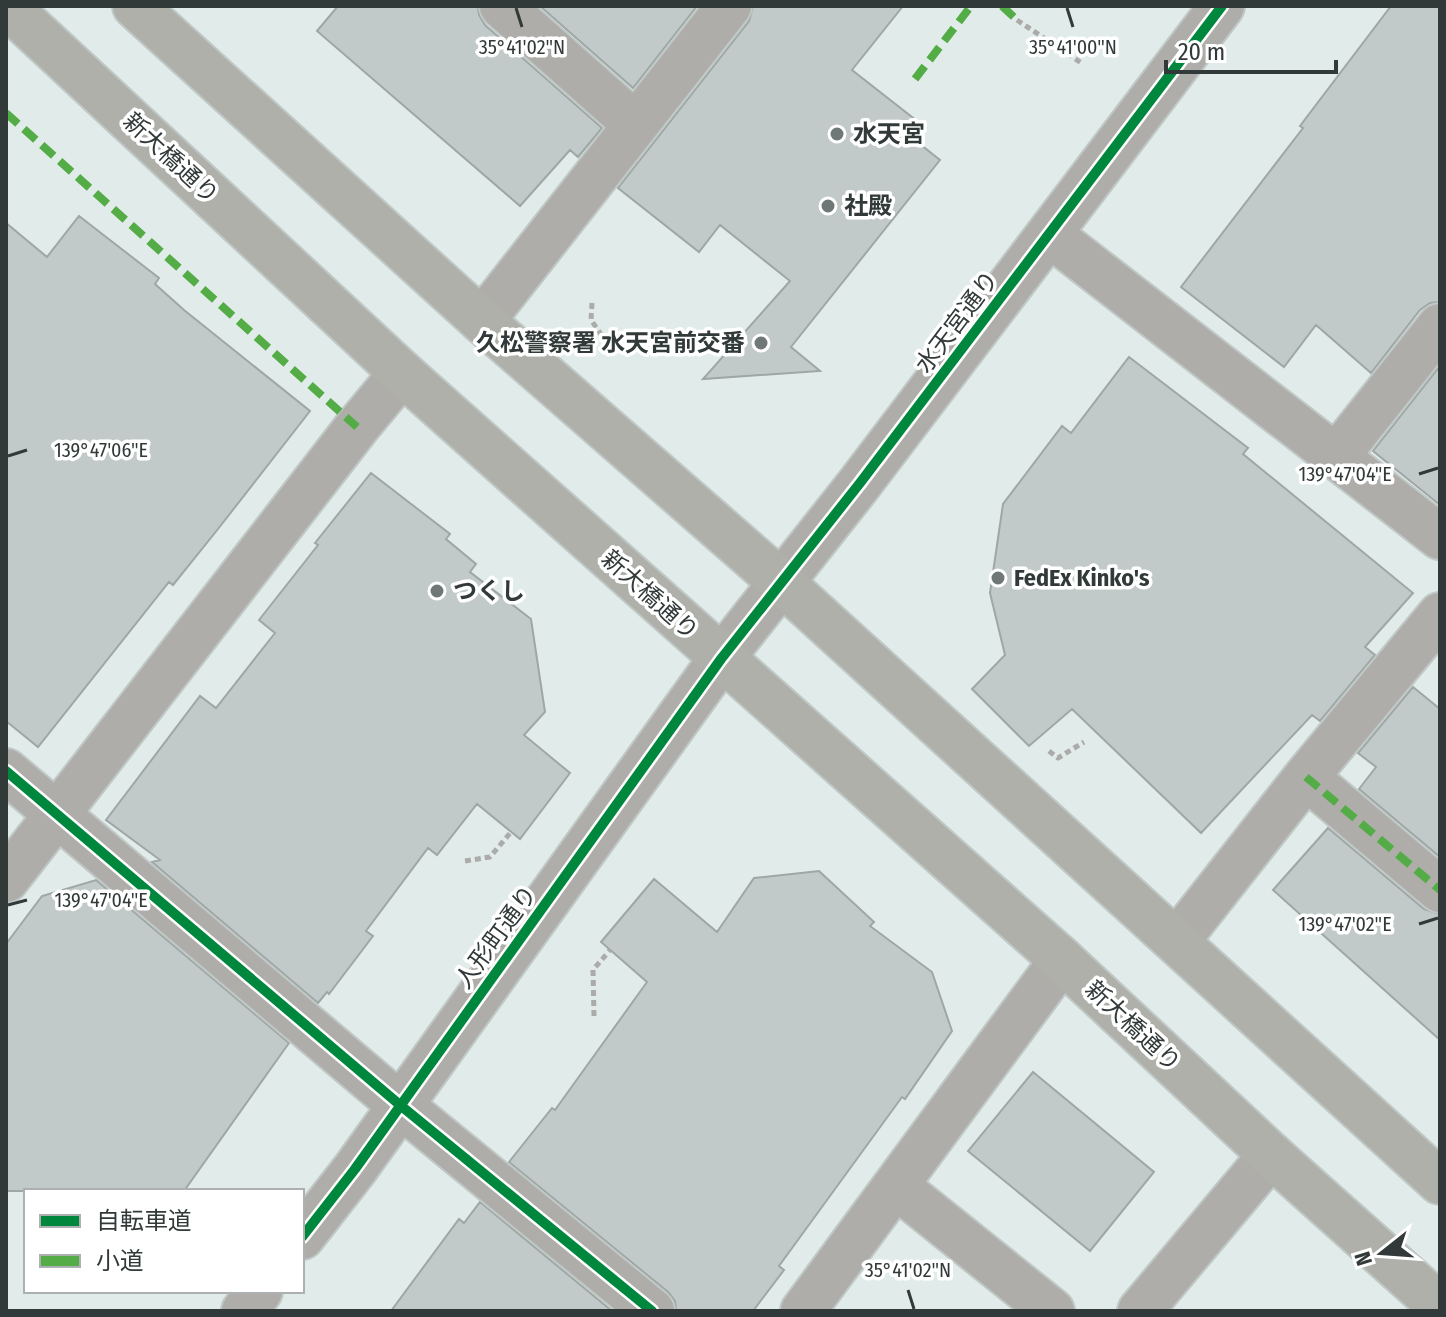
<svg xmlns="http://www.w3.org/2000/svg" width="1446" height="1317" viewBox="0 0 1446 1317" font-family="'Fira Sans Condensed','Noto Sans JP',sans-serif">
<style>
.building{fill:#c2cac9;stroke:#9ea7a5;stroke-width:2}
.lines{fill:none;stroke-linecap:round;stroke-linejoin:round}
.minor-casing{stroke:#bfc8c6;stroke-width:48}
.major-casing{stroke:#bfc8c6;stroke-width:48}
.path{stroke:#ababa9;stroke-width:5;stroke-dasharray:6 4;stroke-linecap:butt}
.minor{stroke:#afada9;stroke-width:44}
.major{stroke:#afb0aa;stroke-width:44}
.quiet{stroke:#54ac46;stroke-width:8;stroke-dasharray:16 8;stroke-linecap:butt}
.cycleway-casing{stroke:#fff;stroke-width:15}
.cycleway{stroke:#00873e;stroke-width:10}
.ticks{fill:none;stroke:#323a39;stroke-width:3}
.poi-dot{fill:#6f7877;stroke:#fff;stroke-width:3}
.labels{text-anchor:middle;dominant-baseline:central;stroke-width:7;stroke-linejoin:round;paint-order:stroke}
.poi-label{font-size:24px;font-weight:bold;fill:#323a39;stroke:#fff;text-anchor:start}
.street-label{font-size:24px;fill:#323a39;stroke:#fff}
.ticks-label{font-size:20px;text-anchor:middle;fill:#323a39;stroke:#fff;stroke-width:7;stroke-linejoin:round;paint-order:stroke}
</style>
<rect width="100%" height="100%" fill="#e1ecea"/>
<path class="building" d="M338 6H478L479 15 485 25 602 128 578 157 570 150 520 206 317 31Z
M540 6H697L633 88Z
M753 6H903L852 70 926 128 916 141 940 160 791 347 820 371 703 379 790 281 720 225 699 252 618 188 749 21Z
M1391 6H1440V302L1430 303 1420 310 1371 373 1316 325 1284 367 1181 287 1303 128 1300 126Z
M79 216 159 278 155 284 184 310 310 411 218 529 173 585 169 582 38 747 6 721V223L47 257Z
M1129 357 1248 448 1243 454 1413 593 1365 647 1375 655 1320 721 1312 715 1201 833 1072 709 1029 746 972 689 1005 655 990 593 1003 504 1062 426 1071 433Z
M1440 366V505L1373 451Z
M371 473 450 534 446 539 476 564 470 572 531 619 545 712 524 735 570 773 520 839 477 804 437 855 428 848 366 931 373 936 329 994 327 992 318 1003 152 862 160 860 106 820 200 696 216 708 275 633 259 620 318 545 315 543Z
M1413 687 1440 709V857L1359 789 1376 767 1358 753Z
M1328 828 1424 909 1440 914V1040L1273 890Z
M819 871 874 922 870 926 932 972 952 1031 905 1099 902 1097 779 1266 784 1270 753 1311H676L675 1301 668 1292 509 1162 552 1108 555 1110 647 982 601 942 654 879 717 932 754 878Z
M96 880 289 1043 184 1191H6V944L42 896Z
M1033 1072 1154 1172 1090 1251 968 1151Z
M480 1202 612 1311H391L459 1219 464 1223Z"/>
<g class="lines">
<defs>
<path id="minor" d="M502 6 635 124
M1049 234 1440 537
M482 321 729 6
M1336 457 1440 326
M6 771 400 1105 652 1311
M1306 777 1440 890
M6 880 357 427 402 373
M1177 941 1306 777 1440 615
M896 1186 1052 1311
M302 1237 355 1169 721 659 860 483 1222 6
M244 1311 260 1291
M803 1311 1062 960
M1140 1311 1271 1155"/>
<path id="major" d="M7 6 402 373 1062 960 1271 1155 1440 1306
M135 6 482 321 782 583 1440 1182"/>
</defs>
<use href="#minor" class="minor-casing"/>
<use href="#major" class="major-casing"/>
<path class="path" d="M1017 20 1083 64
M592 303 591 320 605 340
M1049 751 1058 758 1084 742
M465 861 490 857 511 832
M594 1016 593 970 610 950"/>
<use href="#minor" class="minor"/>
<use href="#major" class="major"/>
<path class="quiet" d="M1002 6 1017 20
M915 79 971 6
M6 113 357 427
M1306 777 1440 890"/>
<defs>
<path id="cycleway" d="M6 771 400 1105 652 1311
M302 1237 355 1169 721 659 860 483 1222 6"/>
</defs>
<use href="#cycleway" class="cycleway-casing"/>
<use href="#cycleway" class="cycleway"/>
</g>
<path class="ticks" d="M516 8 522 27M1067 8 1073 27M8 456 27 450M1419 474 1438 468M8 905 27 900M1419 924 1438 918M908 1290 914 1309"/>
<g class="poi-dot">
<circle cx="837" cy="134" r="8"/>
<circle cx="828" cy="206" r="8"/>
<circle cx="761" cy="343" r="8"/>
<circle cx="998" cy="578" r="8"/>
<circle cx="437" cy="591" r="8"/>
</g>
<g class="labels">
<g class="poi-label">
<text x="853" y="134">水天宮</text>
<text x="844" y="206">社殿</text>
<text x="745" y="343" text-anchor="end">久松警察署 水天宮前交番</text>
<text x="1014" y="578">FedEx Kinko's</text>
<text x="453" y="591">つくし</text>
</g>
<g class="street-label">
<text transform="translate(171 158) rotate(43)">新大橋通り</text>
<text transform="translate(957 322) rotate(-53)">水天宮通り</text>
<text transform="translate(650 595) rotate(42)">新大橋通り</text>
<text transform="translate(496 937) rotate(-54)">人形町通り</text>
<text transform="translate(1133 1026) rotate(43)">新大橋通り</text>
</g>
</g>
<g class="ticks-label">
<text x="522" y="54">35°41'02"N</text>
<text x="1073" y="54">35°41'00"N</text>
<text x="101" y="457">139°47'06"E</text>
<text x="1345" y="481">139°47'04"E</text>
<text x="101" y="907">139°47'04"E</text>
<text x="1345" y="931">139°47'02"E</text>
<text x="908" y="1277">35°41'02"N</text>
</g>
<rect width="1446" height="1317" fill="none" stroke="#323a39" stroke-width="16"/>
<rect x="24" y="1189" width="280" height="104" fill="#ffffff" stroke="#adb0b0" stroke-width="2"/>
<rect x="40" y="1215" width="40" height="12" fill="#00873e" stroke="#adb0b0" stroke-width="2"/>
<text x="96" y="1229" font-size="24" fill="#323a39">自転車道</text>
<rect x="40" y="1255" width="40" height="12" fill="#54ac46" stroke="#adb0b0" stroke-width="2"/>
<text x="96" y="1269" font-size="24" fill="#323a39">小道</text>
<g transform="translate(1382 1253) rotate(253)" stroke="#ffffff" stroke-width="6" paint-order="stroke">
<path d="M0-6L14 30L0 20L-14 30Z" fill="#323a39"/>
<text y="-12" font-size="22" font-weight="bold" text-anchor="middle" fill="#323a39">N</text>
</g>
<path d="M1166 60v12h170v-12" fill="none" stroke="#323a39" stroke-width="4"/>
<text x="1178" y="60" font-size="24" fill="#323a39" stroke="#ffffff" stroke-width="6" paint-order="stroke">20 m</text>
</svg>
